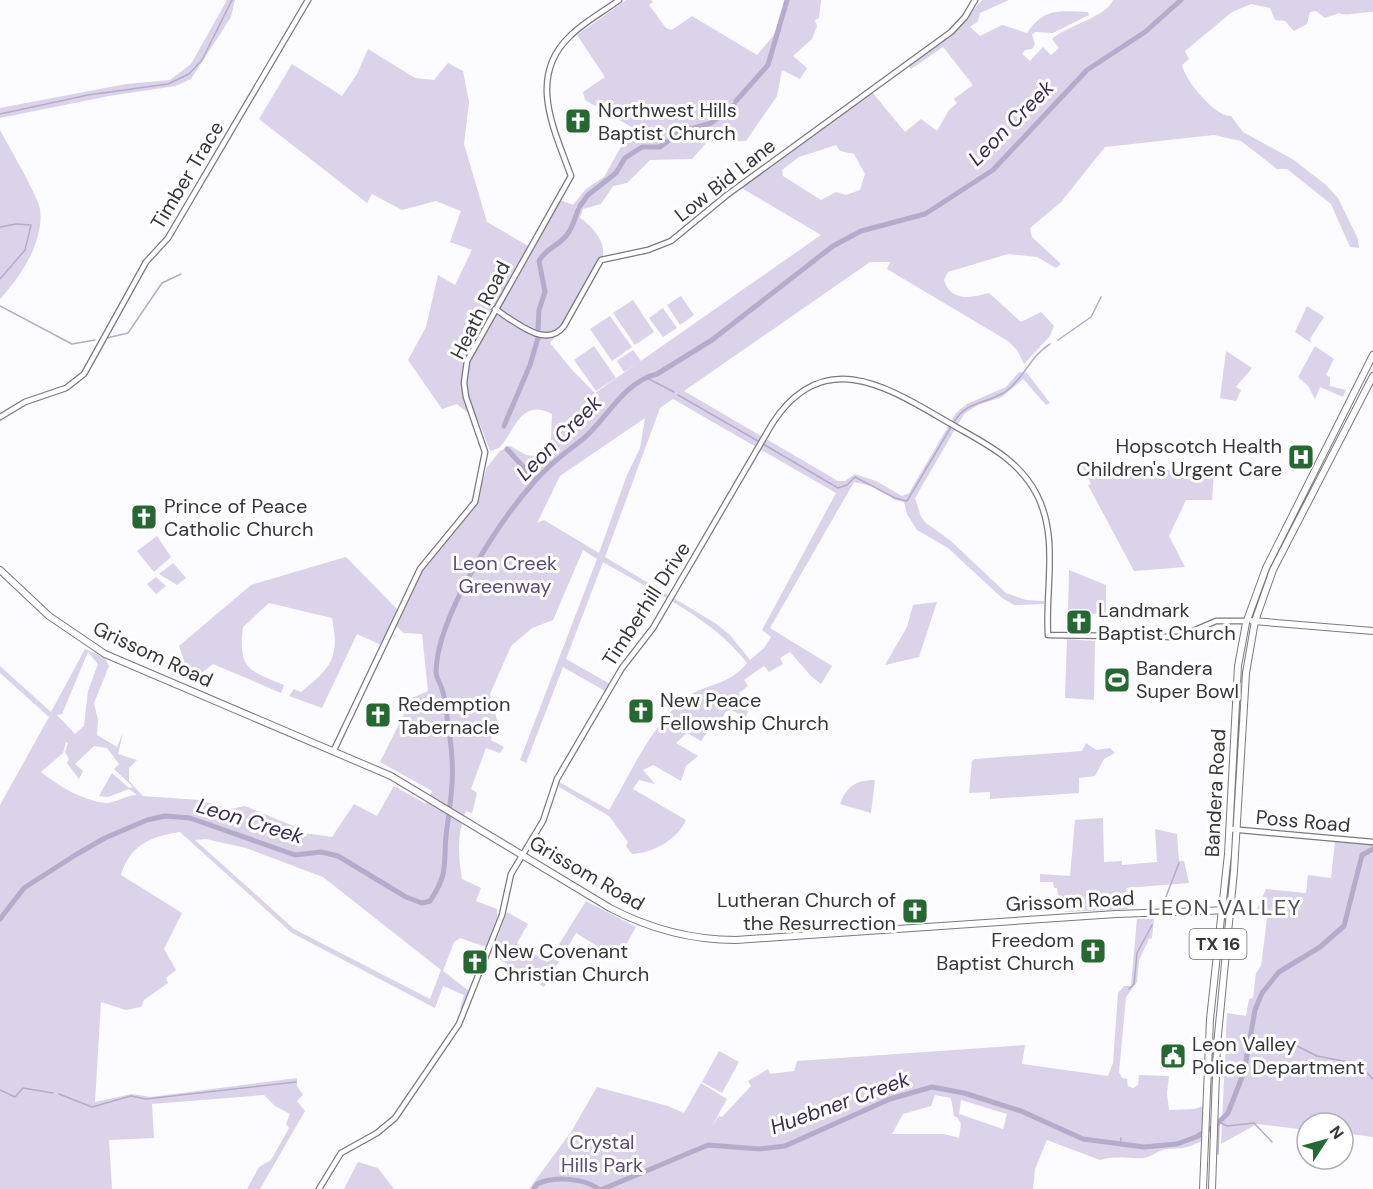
<svg xmlns="http://www.w3.org/2000/svg" width="1373" height="1189" viewBox="0 0 1373 1189" font-family="'DM Sans',sans-serif">
<style>
.green{fill:#dad3e9;fill-rule:evenodd}
.lines{fill:none;stroke-linecap:round;stroke-linejoin:round}
.stream{stroke:#b5abca;stroke-width:1.5}
.river{stroke:#b5abca;stroke-width:5}
.minor-casing{stroke:#7b7881;stroke-width:7}
.major-casing{stroke:#7b7881;stroke-width:8}
.minor{stroke:#fff;stroke-width:4.5}
.major{stroke:#fff;stroke-width:6}
.labels{text-anchor:middle;dominant-baseline:central;stroke-width:6;stroke-linejoin:round;paint-order:stroke}
.shield{fill:#fff;stroke:#737275;stroke-width:1.5}
.shield-label{font-size:18px;font-weight:bold;fill:#37363a}
.poi-label{font-size:20px;fill:#37363a;stroke:#fff;text-anchor:start}
.street-label{font-size:20px;fill:#37363a;stroke:#fff}
.park-label{font-size:20px;fill:#5d4b79;stroke:#fff}
.water-label{font-size:21px;font-style:italic;fill:#3b2a54;stroke:#fff}
.quarter-label{font-size:22px;letter-spacing:1.5px;fill:#524f58;stroke:#fff}
</style>
<rect width="100%" height="100%" fill="#fcfbff"/>
<path class="green" d="M227 0H235L231 17 191 79 176 86 109 96 0 118V108L126 84 170 80 191 64Z
M626 0H651L653 2 649 5 666 28 672 30 692 16 757 55 774 35 786 0H821L819 18 815 20 817 26 812 39 793 56 807 68 800 79 782 70 777 96 746 141 707 142 692 159 650 160 627 183 613 186 601 204 583 209 580 218C592 226 608 243 602 260 596 279 564 328 550 343L573 371 595 393 821 235 740 187 872 92 905 132 921 119 937 131 949 110 957 103 954 99 973 85 943 47 911 69 908 65 953 33 982 0H1009L980 13 978 21 970 27 980 36 1002 25 1027 33C1045 7 1059 11 1088 12L1089 15 1053 33 1035 32 1032 35 1035 44 1032 49 1025 50 1022 54 1030 61 1043 47 1051 55 1059 48 1052 39C1067 25 1107 17 1113 0H1373V12C1362 11 1348 17 1339 13L1325 18 1316 11 1310 12 1307 24 1294 31 1285 21 1275 20 1270 8 1251 4 1232 12 1185 51 1189 59 1182 65C1185 80 1215 117 1231 116L1243 132 1294 160 1326 185 1338 198 1358 239 1359 248 1350 247 1331 204 1287 169H1277L1241 141 1214 135 1105 147 1061 202 1030 228 1032 237 1061 264 1056 268 1037 257 1008 254 948 272 944 280C951 302 970 298 989 293L1021 322 1041 312 1054 326 1050 336 1024 364 1017 350 1008 341 887 269 890 262H870L684 391 838 481H845L855 474 876 481 902 496 909 493 956 413 967 404 1006 387 1019 372 1027 373 1050 403 1046 405 1023 379 1002 397 978 405 964 414 915 498 921 517 926 523 951 541 1006 593 1026 600 1044 601V604L1014 605 1002 598 948 548 917 530 907 514 904 502 895 500 876 487 854 482 770 628 832 666 821 684 811 676 790 652 780 658 783 664 769 672 764 666 744 680 748 686 739 693 748 712 745 718 732 710 726 711 718 726 711 727 701 741 687 733 676 743 698 756 686 766 681 781 653 765 643 770 655 784 639 780 633 789 686 820C677 840 653 853 632 854L626 846 628 842 609 816 559 787V782L609 810C631 773 650 727 684 699 704 683 728 687 747 663 713 618 652 591 603 562L566 659 610 684 605 691 563 667 526 763 520 760 597 559 583 550 553 620 532 628 511 646 490 694 501 735 492 736 491 740 504 747 500 753 486 748 471 789 477 793 472 813 466 811C457 832 458 857 462 879L481 888 476 901 497 909V917L486 947 460 938 454 942 443 971 469 991 462 1010 460 1009 464 995 443 986 435 1008 292 933 180 832C151 836 130 845 121 875L182 913 164 949 176 970 166 978 168 983 144 1000 141 1007 126 1010 101 1002 95 1102 132 1094 151 1097 297 1078V1086L303 1095 297 1101 305 1111 260 1189H247L259 1167 271 1160 289 1128 286 1124 290 1114 275 1106 264 1095 152 1104 154 1138 109 1140 112 1189H0V805L49 717 0 673V666L51 712 85 649 105 658 109 666 94 703 98 720 97 735 117 747 123 733 118 754 137 760 129 768V781L143 796 199 800 231 809 245 806 303 830 304 833 332 837 354 804 377 816 394 786 426 804 432 791 380 762 412 698 428 691 422 634 404 633 395 625 423 568 474 508 487 467 500 451 510 446 526 455 533 456 551 440 552 414C520 397 515 432 499 448L490 451 479 422 457 404 442 409 408 360 426 327 438 275 455 285 472 250 450 242 461 211 436 201 402 210 372 194 367 203 259 119 292 64 342 96 357 74 368 49 415 78 434 80 448 63 463 71 469 102 464 144 487 222 530 247 558 199 573 205 586 189 604 177 622 145 640 132 585 100 583 92 605 77 577 35ZM836 145 840 151 854 154 865 174 860 190 846 195 836 192 821 200 783 176 782 170 799 157ZM673 399 836 493 762 630 771 637 764 648 750 660 730 635 715 623 605 557 660 408ZM645 418 640 448 627 475 599 553 544 520 537 523 560 476ZM88 652 98 664 88 691 84 726 75 734 57 715 62 714ZM66 742 68 743 65 752 69 759 67 763 79 779 83 771 75 764 94 746 107 748 119 764 114 769 133 787 129 788 112 773 99 796 108 797 129 789 137 795C126 795 114 804 105 803 81 800 59 786 41 772L63 753ZM206 839 246 848 323 877 441 970 430 999 294 929 195 840Z
M0 130C8 145 38 196 40 209 44 242 21 276 0 299Z
M681 296 694 315 680 325 667 305Z
M633 300 654 332 635 345 613 313Z
M1307 306 1324 317 1310 339 1311 343 1295 332Z
M663 308 677 328 663 337 649 318Z
M610 316 632 347 612 361 590 329Z
M594 346 616 378 596 391 574 360Z
M1315 346 1334 359 1326 375 1330 377V386L1346 390 1343 397 1320 387 1315 399 1308 386 1298 377Z
M633 350 641 361 624 372 617 361Z
M1226 351 1252 368 1236 387 1241 390 1236 401 1220 398Z
M1081 464 1214 473 1212 500H1186L1169 536 1185 567 1134 571 1088 485 1091 484Z
M157 536 171 557 154 572 137 551Z
M346 557 397 609 381 645 357 634 322 708 289 696 294 689 301 692C331 668 340 658 332 618L269 603 243 627C238 669 248 670 284 685L281 693 213 664 191 681 179 646 251 585Z
M173 563 186 578 177 585 159 574Z
M1069 570 1106 585V614L1068 613Z
M156 577 166 586 156 594 147 584Z
M937 602 919 657 885 665 907 627 913 605Z
M1067 639 1095 641 1094 700 1065 698Z
M1086 743 1096 750 1110 748 1115 753 1104 759 1095 776 1079 778V793L990 799V792L969 793 972 761 975 759 1082 751Z
M875 780 871 813 840 804C847 786 856 780 875 780Z
M1103 818 1104 862 1122 861V865L1157 862 1155 829 1177 834 1179 861H1184L1189 883 1126 888 1128 909 1065 912 1064 908 1067 903H1059L1057 888H1054L1053 882H1040V874L1070 876 1075 820Z
M1335 842 1373 844V1137L1343 1133V1123H1307V1130L1257 1124 1221 1144 1227 1013 1246 1016 1249 999 1253 998 1256 973 1261 966 1268 910 1257 909 1266 889 1306 893 1308 875 1331 878Z
M586 901 636 927 618 959 576 933 544 987 491 954 507 912 528 924 517 943 548 962Z
M1137 919H1154L1152 938 1149 939 1139 960 1137 982 1126 997 1119 1072 1122 1078 1127 1079 1128 1086 1133 1088 1138 1085 1139 1075 1169 1076 1167 1093 1169 1110 1194 1109 1203 1106 1202 1141C1185 1149 1184 1148 1166 1149 1159 1150 1151 1157 1144 1158 1129 1159 1115 1155 1100 1160L1047 1140 1035 1169 1033 1189H529L571 1132 597 1087 668 1106 684 1113 701 1083 727 1099 712 1126 719 1116 722 1117 751 1086 748 1081 768 1069 770 1074 794 1071 797 1061 1025 1045 1022 1064 1108 1076 1113 1063 1118 993 1124 986H1131ZM935 1095 951 1098 954 1116 958 1118 961 1124 959 1138 944 1134H892L903 1114 931 1106ZM961 1100 1007 1114 1003 1129 959 1114Z
M719 1051 739 1062 722 1093 702 1082Z
M358 1162 378 1168 394 1189H344Z"/>
<g class="lines">
<path class="stream" d="M0 114 88 95 168 84 189 74 202 60 232 0
M0 227 16 224 31 225 25 250 0 279
M0 306 72 344 95 340
M107 338 128 333 162 283 181 274
M1058 340 1091 317 1101 297
M647 378 674 392
M678 395 758 441
M954 422C966 401 986 404 1005 392 1024 379 1030 356 1050 344
M763 444 838 488 847 485 855 477 895 498 907 501 951 427
M1162 907 1179 863
M1129 989 1134 984 1137 953 1152 925
M1249 1047 1295 1045 1317 1056 1358 1064 1373 1079
M0 1090 15 1097 23 1088 53 1093
M59 1094 92 1107 131 1096 146 1099 296 1082
M1120 1145 1121 1138
M1218 1154 1219 1122 1227 1126 1254 1123 1272 1142"/>
<path class="river" d="M736 101 768 65 787 0
M580 206 588 195 616 173 625 158 642 147H660L680 132 711 123 734 105
M538 329 539 310 545 292 539 261C544 251 553 248 561 241 571 233 574 221 578 210
M504 426 530 365 538 338
M507 449 535 480
M0 919 24 888 77 854 105 838 147 820 165 816 190 818 295 855 321 852 338 856 406 897 422 903 430 901C451 870 442 860 447 828 453 785 455 768 448 724 446 713 446 700 442 689 440 682 436 678 436 672 437 617 498 522 535 481 549 465 566 452 583 439 607 419 623 382 657 374L712 340 833 246 861 231 925 214 993 170 1087 70 1145 32 1181 0
M534 1189 537 1184C555 1176 583 1178 599 1189
M603 1189 708 1145 759 1149 785 1146 890 1099 932 1087 964 1093 1021 1111 1083 1139 1144 1147 1177 1144 1196 1137 1215 1126 1228 1113 1244 1072 1255 1010 1262 993 1279 972 1320 947 1344 926 1362 855 1373 849"/>
<defs>
<path id="minor" d="M495 309C514 321 546 350 564 326L601 260 648 250 671 241 727 195 951 32 965 17 975 0
M0 417 25 402 66 388 84 374 146 262 168 238 308 0
M334 750 420 569 475 502 485 452 466 397 464 383 467 361 571 176C554 129 527 77 570 36 584 22 603 12 619 0
M1229 829 1373 842
M319 1189 341 1153 377 1133 395 1118 459 1024 502 915 511 874 543 821 557 779 622 668 653 628 772 424C824 344 889 388 951 424 984 443 1019 459 1037 495 1059 538 1045 589 1048 635L1179 637 1216 621H1247"/>
<path id="major" d="M0 570 49 616 105 654 391 776 610 908C650 929 690 940 736 940L1116 914 1231 910
M1253 621 1373 631
M1203 1189 1210 1019 1228 854 1238 666 1246 623 1266 568 1373 355
M1212 1189 1217 1045 1234 871 1246 673 1255 621 1273 570 1373 376"/>
</defs>
<use href="#minor" class="minor-casing"/>
<use href="#major" class="major-casing"/>
<use href="#minor" class="minor"/>
<use href="#major" class="major"/>
</g>
<defs>
<symbol id="church-square" viewBox="-11 -11 22 22"><rect x="-9" y="-9" width="18" height="18" rx="4" fill="#256832" stroke="#fff"/><path d="M-1.2-6h2.4v3.5h3.3v2.4h-3.3V6h-2.4V-.1h-3.3v-2.4h3.3Z" fill="#fff"/></symbol>
<symbol id="hospital-square" viewBox="-11 -11 22 22"><rect x="-9" y="-9" width="18" height="18" rx="4" fill="#256832" stroke="#fff"/><path d="M-5-5h3v3.5h4V-5h3V5h-3V1.5h-4V5h-3Z" fill="#fff"/></symbol>
<symbol id="stadium-square" viewBox="-11 -11 22 22"><rect x="-9" y="-9" width="18" height="18" rx="4" fill="#256832" stroke="#fff"/><path d="M0-5a6.5 5 0 1 0 0 10a6.5 5 0 1 0 0-10ZM-3.5-1.8h7v3.6h-7Z" fill="#fff"/></symbol>
<symbol id="civic-square" viewBox="-11 -11 22 22"><rect x="-9" y="-9" width="18" height="18" rx="4" fill="#256832" stroke="#fff"/><path d="M-.6-6.5H3V-4.5H.6V-3L4-1V1h2V6H-6V1h2V-1L-.6-3ZM-1.2 2.5V6h2.4V2.5Z" fill="#fff"/></symbol>
</defs>
<g fill-rule="evenodd">
<use href="#church-square" x="563" y="106" width="30" height="30"/>
<use href="#hospital-square" x="1286" y="442" width="30" height="30"/>
<use href="#church-square" x="129" y="502" width="30" height="30"/>
<use href="#church-square" x="1064" y="607" width="30" height="30"/>
<use href="#stadium-square" x="1102" y="665" width="30" height="30"/>
<use href="#church-square" x="626" y="696" width="30" height="30"/>
<use href="#church-square" x="363" y="700" width="30" height="30"/>
<use href="#church-square" x="900" y="896" width="30" height="30"/>
<use href="#church-square" x="1078" y="936" width="30" height="30"/>
<use href="#church-square" x="460" y="947" width="30" height="30"/>
<use href="#civic-square" x="1158" y="1041" width="30" height="30"/>
</g>
<g class="labels">
<rect class="shield" x="1189.5" y="929" width="57" height="30" rx="4.5"/>
<g class="shield-label">
<text x="1218" y="944">TX 16</text>
</g>
<g class="poi-label">
<text x="598" y="110">Northwest Hills<tspan x="598" dy="23">Baptist Church</tspan></text>
<text x="1282" y="446" text-anchor="end">Hopscotch Health<tspan x="1282" dy="23">Children's Urgent Care</tspan></text>
<text x="164" y="506">Prince of Peace<tspan x="164" dy="23">Catholic Church</tspan></text>
<text x="1098" y="610">Landmark<tspan x="1098" dy="23">Baptist Church</tspan></text>
<text x="1136" y="668">Bandera<tspan x="1136" dy="23">Super Bowl</tspan></text>
<text x="660" y="700">New Peace<tspan x="660" dy="23">Fellowship Church</tspan></text>
<text x="398" y="704">Redemption<tspan x="398" dy="23">Tabernacle</tspan></text>
<text x="896" y="900" text-anchor="end">Lutheran Church of<tspan x="896" dy="23">the Resurrection</tspan></text>
<text x="1074" y="940" text-anchor="end">Freedom<tspan x="1074" dy="23">Baptist Church</tspan></text>
<text x="494" y="951">New Covenant<tspan x="494" dy="23">Christian Church</tspan></text>
<text x="1192" y="1044">Leon Valley<tspan x="1192" dy="23">Police Department</tspan></text>
</g>
<g class="street-label">
<text transform="translate(187 175) rotate(-59)">Timber Trace</text>
<text transform="translate(725 180) rotate(-38)">Low Bid Lane</text>
<text transform="translate(480 310) rotate(-63)">Heath Road</text>
<text transform="translate(646 604) rotate(-57)">Timberhill Drive</text>
<text transform="translate(153 654) rotate(25)">Grissom Road</text>
<text transform="translate(1215 793) rotate(-87)">Bandera Road</text>
<text transform="translate(1303 821) rotate(5)">Poss Road</text>
<text transform="translate(587 873) rotate(30)">Grissom Road</text>
<text transform="translate(1070 901) rotate(-3)">Grissom Road</text>
</g>
<g class="park-label">
<text x="505" y="563">Leon Creek<tspan x="505" dy="23">Greenway</tspan></text>
<text x="602" y="1142">Crystal<tspan x="602" dy="23">Hills Park</tspan></text>
</g>
<g class="water-label">
<text transform="translate(1011 123) rotate(-45)">Leon Creek</text>
<text transform="translate(559 438) rotate(-45)">Leon Creek</text>
<text transform="translate(250 821) rotate(17)">Leon Creek</text>
<text transform="translate(840 1103) rotate(-20)">Huebner Creek</text>
</g>
<g class="quarter-label">
<text x="1225" y="907">LEON VALLEY</text>
</g>
</g>
<g transform="translate(1325 1141) rotate(54)"><circle r="28" fill="#ffffff" stroke="#afafb0" stroke-width="1.5"/>
<path d="M0-4.5L10 22L0 15L-10 22Z" fill="#256832"/>
<text y="-9" font-size="16" font-weight="bold" text-anchor="middle" fill="#37363a">N</text>
</g>
</svg>
